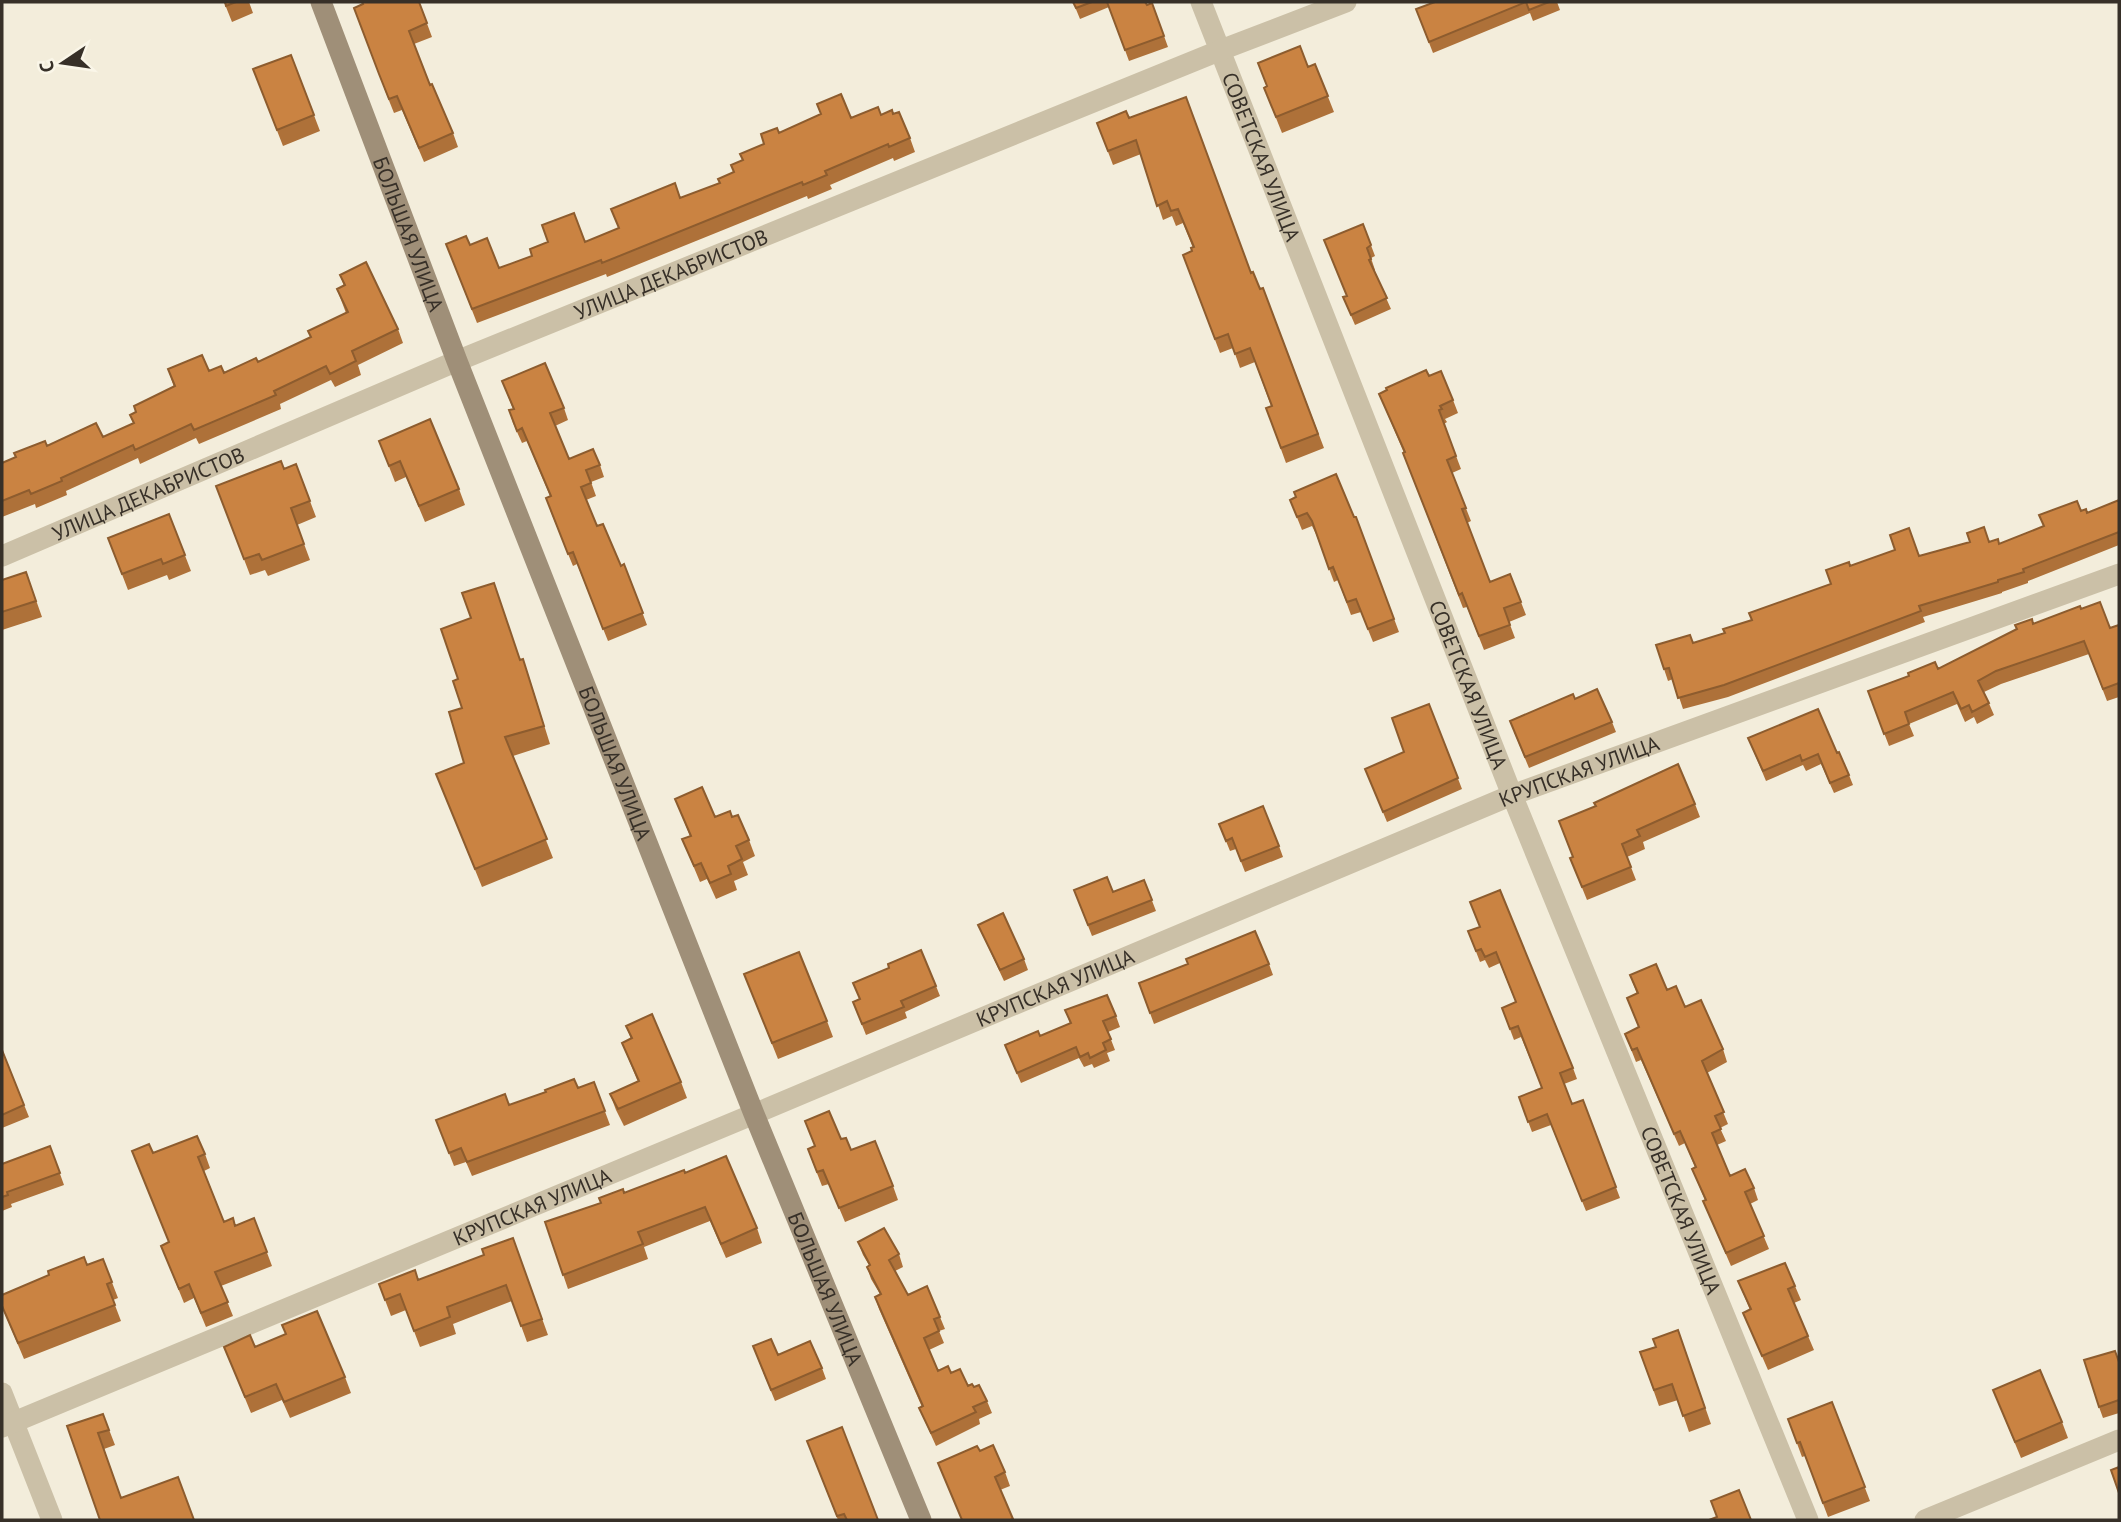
<svg xmlns="http://www.w3.org/2000/svg" width="2121" height="1522" viewBox="0 0 2121 1522" font-family="'PT Sans',sans-serif">
<style>
.lines{fill:none;stroke-linecap:round;stroke-linejoin:round}
.street{stroke:#cbc0a7;stroke-width:21}
.secondary{stroke:#9f8f78;stroke-width:21}
.wall{fill:#ae7139}
.building{fill:#ca8342;stroke:#8d5c2e;stroke-width:2}
.labels{text-anchor:middle;dominant-baseline:central;stroke-width:6;stroke-linejoin:round;paint-order:stroke}
.street-label{font-size:21px;fill:#373028;stroke:#faf6e8}
</style>
<rect width="100%" height="100%" fill="#f3eddb"/>
<g class="lines">
<g class="street">
<path id="s1" d="M1201 2 1512 795 1808 1520"/>
<path id="s2" d="M2 556 457 361 1221 50 1346 2"/>
<path d="M2 1393 52 1520"/>
<path id="s3" d="M2 1427 754 1114 1512 795 2119 574"/>
<path d="M1925 1520 2119 1440"/>
</g>
<path class="secondary" id="s4" d="M321 2 457 361 754 1114 921 1520"/>
</g>
<path class="wall" d="M224 2H249L253 13 232 22Z
M419 2 432 37 414 44 430 85 453 133 458 147 424 162 402 110 394 113 384 88Z
M1073 2H1145L1147 5 1152 3 1168 47 1129 61 1109 7 1080 19Z
M1435 2H1557L1560 10 1533 21 1530 13 1433 53 1416 9Z
M291 55 320 131 283 146 253 69Z
M1315 64 1334 112 1282 133 1264 88Z
M817 104 851 118 881 115 910 138 915 152 894 161 893 158 830 185 832 189 808 199 807 196 607 277 606 274 477 323 446 244 470 245 499 268 585 242 619 229 680 198 720 183 734 172 742 160 779 133 821 115Z
M1129 118 1251 273 1260 289 1263 288 1324 448 1286 463 1266 408 1271 406 1255 362 1240 368 1233 348 1220 353 1183 255 1192 251 1193 248 1183 223 1176 226 1172 216 1163 220 1141 154 1113 165 1097 123Z
M1363 224 1375 256 1371 258 1375 270 1374 271 1391 309 1355 325 1343 297 1346 296Z
M340 275 398 329 403 343 358 365 361 375 335 387 331 380 280 404 281 409 199 444 196 438 140 464 138 458 66 491 67 495 36 508 35 504 2 517V463L47 446 103 437 133 423 130 415 136 412 134 406 174 387 168 369 209 371 224 373 258 362 311 337 308 331 346 313 337 289 344 286Z
M1429 376 1453 400 1458 413 1445 419 1447 422 1444 424 1461 469 1452 473 1471 521 1467 523 1490 582 1510 574 1526 615 1509 622 1515 638 1484 650 1467 607 1463 608 1408 466 1404 453 1379 394Z
M502 381 564 408 568 420 555 426 569 459 600 465 604 477 591 482 596 496 586 500 597 526 621 566 624 564 647 625 608 641 577 564 573 566 550 510V496L527 441 522 443 513 423 509 410 513 409Z
M379 441 459 489 465 505 425 522 406 477 395 482Z
M296 464 316 517 297 525 310 560 268 576 265 570 250 575 216 486 284 469Z
M1290 500 1354 517H1356L1399 632 1373 642 1361 612 1351 615 1338 580 1334 582 1316 534 1312 526 1302 530Z
M2119 500V545L2028 581V583L2002 592V593L1923 617 1925 622 1728 697 1683 709 1673 679 1668 681 1664 669 1693 643 1725 633 1831 584 1850 566 1919 556 1989 542 1999 544 2081 511 2087 513Z
M169 514 191 571 169 580 167 575 128 590 108 538Z
M26 572 42 617 2 630V580Z
M2081 609 2110 628 2119 625V697L2107 701 2089 654 2001 684 1984 692 1994 715 1977 724 1974 717 1965 722 1957 704 1909 724 1914 736 1889 746 1868 691 1938 669 2033 624Z
M520 659H523L529 677 550 744 513 756 553 858 482 887 436 774 464 763 462 708Z
M1575 699 1612 722 1616 732 1529 768 1514 732Z
M1429 704 1462 789 1387 822 1365 769 1404 752Z
M1748 738 1837 753 1849 775 1853 785 1834 793 1821 764 1806 771 1803 765 1766 781Z
M675 799 715 817H732L749 840 755 856 743 862 748 875 734 881 737 890 716 899 707 879 700 882 682 839 690 836Z
M1695 804 1700 817 1643 842 1645 849 1627 857 1636 880 1587 900 1570 858 1573 857 1559 821 1596 806Z
M1219 824 1279 846 1283 857 1245 872 1236 849 1230 851Z
M1144 880 1156 911 1092 936 1074 890 1113 892Z
M978 925 1024 959 1028 970 1004 981Z
M1479 927 1573 1068 1577 1079 1564 1084 1572 1104 1583 1100 1620 1198 1586 1211 1551 1125 1532 1132 1519 1097 1542 1088 1521 1037 1514 1040 1502 1008 1516 1003 1500 963 1489 968 1485 960 1480 962 1468 931Z
M1188 964H1269L1273 975 1154 1024 1139 983Z
M889 968 936 986 940 996 905 1012 907 1018 866 1035 853 1002 859 999Z
M744 974 827 1021 833 1037 778 1059Z
M1630 975 1667 990 1685 1007 1723 1049 1727 1062 1707 1073 1728 1124 1720 1128 1726 1141 1717 1145 1730 1176 1754 1188 1758 1200 1750 1204 1769 1249 1731 1266 1708 1213 1703 1201 1705 1200 1692 1169 1695 1167 1685 1143 1679 1146 1641 1060 1636 1062 1625 1034 1639 1028 1627 998 1637 994Z
M1065 1010 1116 1016 1120 1027 1108 1032 1115 1050 1107 1053 1110 1061 1094 1068 1092 1064 1084 1067 1079 1058 1021 1083 1005 1045 1040 1036 1070 1023Z
M626 1026 681 1082 687 1098 624 1126 616 1110 610 1094 638 1082 622 1043 631 1039Z
M2 1050 29 1117 2 1128Z
M594 1082 610 1125 472 1176 466 1162 454 1166 436 1120 509 1105 578 1088Z
M805 1121 841 1139 851 1150 893 1186 898 1200 845 1222 829 1184 822 1186 813 1163 808 1149 815 1146Z
M50 1146 64 1185 11 1204 12 1207 2 1211V1164Z
M132 1151 153 1153 205 1154 210 1168 204 1171 224 1222 235 1226 254 1218 272 1266 221 1286 233 1316 206 1327 194 1298 184 1303 161 1246 169 1242Z
M685 1173 757 1228 762 1243 726 1258 710 1221 644 1247 648 1259 568 1289 545 1222 601 1203 624 1193Z
M513 1238 548 1335 527 1342 512 1301 453 1324 456 1334 420 1347 406 1310 391 1316 379 1284 418 1280 484 1255Z
M858 1242 899 1254 903 1267 895 1271 908 1295 940 1317 945 1329 939 1331 944 1343 929 1350 938 1371 951 1373 968 1386 974 1387 987 1401 992 1413 979 1419 980 1424 936 1446 919 1408 922 1407 879 1309 875 1297 880 1294 871 1279 867 1267 869 1265 863 1255Z
M103 1259 118 1298 113 1300 121 1321 24 1359 2 1307V1295Z
M1738 1281 1795 1286 1801 1300 1794 1303 1814 1350 1768 1370 1743 1313 1750 1310Z
M1678 1330 1711 1424 1689 1432 1678 1400 1659 1406 1640 1352 1656 1347Z
M224 1347H255L345 1377 351 1393 290 1418 282 1400 251 1413Z
M778 1355 822 1368 826 1379 775 1401 757 1357Z
M2119 1362V1413L2103 1418 2099 1407Z
M1993 1390 2062 1422 2068 1438 2021 1458Z
M1832 1402 1870 1501 1828 1517 1805 1456 1802 1457 1788 1419Z
M103 1414 115 1445 104 1449 121 1498 100 1520 67 1426Z
M807 1441 878 1520H838Z
M980 1451 1005 1472 1010 1486 1000 1490 1014 1520H962L938 1463Z"/>
<path class="building" d="M225 2H236L226 6Z
M362 2H419L427 23 409 31 430 85 432 84 453 133 419 148 397 96 389 99 379 74 354 8 363 4Z
M1073 2H1092L1076 8Z
M1107 2H1145L1147 5 1152 3 1164 36 1125 50Z
M1435 2H1549L1529 10 1526 2 1429 42 1416 9Z
M1300 46 1308 67 1315 64 1328 96 1276 117 1264 88 1267 86 1258 63Z
M291 55 314 115 277 130 253 69Z
M841 94 851 118 878 107 881 115 892 110 893 114 899 112 910 138 889 147 888 144 825 171 827 175 803 185 802 182 602 263 601 260 472 309 446 244 466 236 470 245 487 238 499 268 532 256 530 249 548 242 542 225 574 213 585 242 619 228 611 209 675 183 680 198 720 183 718 179 734 172 731 165 743 160 740 154 764 144 761 134 777 128 779 133 821 114 817 104Z
M1186 97 1251 273 1253 272 1260 289 1263 288 1318 434 1281 448 1266 408 1272 406 1250 348 1235 354 1228 334 1215 339 1183 255 1192 251 1191 248 1194 247 1178 209 1171 211 1167 201 1157 206 1136 140 1108 151 1097 123 1126 111 1129 118Z
M1363 224 1371 245 1367 248 1371 259 1369 260 1387 298 1351 315 1343 297 1347 296 1324 240Z
M366 262 398 329 352 351 356 361 330 374 326 366 274 391 276 395 194 430 191 424 135 450 133 445 61 478 62 481 31 494 29 490 2 501V463L16 457 14 453 45 441 47 446 96 423 103 437 134 423 130 415 136 412 134 406 175 386 168 369 202 355 209 371 221 366 224 373 256 358 258 362 311 337 308 331 348 312 337 289 345 285 340 275Z
M545 363 564 408 550 413 569 459 593 449 600 465 586 470 591 483 581 487 597 526 603 524 621 566 624 564 643 613 603 629 573 552 568 554 546 498 551 496 522 428 517 431 509 410 514 409 502 381Z
M1426 370 1429 376 1441 371 1453 400 1440 406 1442 409 1439 410 1456 456 1447 460 1466 508 1462 509 1490 582 1510 574 1521 602 1504 608 1510 625 1479 636 1462 593 1459 595 1403 453 1405 452 1379 394 1387 390 1386 388Z
M430 419 459 489 419 506 400 461 389 466 379 441Z
M281 461 284 469 296 464 310 501 291 508 304 544 262 560 259 554 244 559 216 486Z
M1336 474 1354 517H1356L1394 619 1368 629 1356 599 1347 602 1333 567 1329 569 1312 521 1307 513 1297 517 1290 500 1296 497 1294 492Z
M2119 500V532L2023 569 2024 572 1998 580V582L1919 606 1921 611 1724 685 1678 698 1669 668 1664 669 1656 645 1690 635 1693 643 1725 633 1723 629 1752 620 1749 613 1831 584 1826 570 1849 562 1850 566 1895 550 1890 535 1909 528 1919 556 1970 542 1967 533 1984 527 1989 542 1998 539 1999 544 2044 526 2039 515 2077 501 2081 511 2086 509 2087 513Z
M169 514 185 555 163 564 161 559 122 574 108 538Z
M26 572 36 601 2 612V580Z
M494 583 520 660 523 659 544 726 505 737 547 839 475 869 436 774 464 763 449 712 462 708 453 681 458 679 441 629 471 618 462 593Z
M2100 602 2110 628 2119 625V683L2103 689 2084 641 1996 671 1978 681 1989 703 1972 712 1969 705 1961 709 1953 692 1905 712 1909 724 1884 734 1868 691 1909 676 1908 673 1935 662 1938 669 2017 629 2015 625 2032 619 2033 624 2080 606 2081 609Z
M1597 689 1612 722 1525 757 1510 721 1573 694 1575 699Z
M1429 704 1458 778 1383 812 1365 769 1404 752 1392 718Z
M1818 709 1837 753 1839 752 1849 775 1830 783 1818 754 1802 761 1800 755 1763 771 1748 738Z
M1678 764 1695 804 1637 830 1640 836 1622 844 1631 867 1582 887 1570 858 1573 857 1559 821 1596 806 1594 803Z
M702 787 715 817 730 811 732 817 738 815 749 840 736 846 742 859 728 866 731 874 710 883 701 863 694 866 682 839 691 836 675 799Z
M1263 806 1279 846 1241 861 1232 838 1226 841 1219 824Z
M1107 877 1113 892 1144 880 1152 900 1088 925 1074 890Z
M1500 890 1573 1068 1560 1073 1572 1104 1583 1100 1616 1187 1582 1201 1547 1114 1528 1122 1519 1097 1542 1088 1518 1026 1510 1029 1502 1008 1516 1002 1496 952 1485 957 1481 949 1476 951 1468 931 1480 927 1470 902Z
M1003 913 1024 959 1000 970 978 925Z
M1255 931 1269 964 1150 1013 1139 983 1188 964 1186 959Z
M921 950 936 986 901 1001 904 1007 862 1024 853 1002 860 999 853 983 889 968 888 964Z
M799 952 827 1021 772 1043 744 974Z
M1656 964 1667 990 1676 986 1685 1007 1701 1000 1723 1049 1702 1061 1724 1112 1715 1116 1721 1129 1712 1133 1730 1176 1745 1169 1754 1188 1745 1192 1764 1236 1726 1253 1703 1201 1706 1200 1692 1169 1696 1167 1680 1131 1674 1134 1637 1048 1632 1050 1625 1034 1639 1027 1627 998 1638 993 1630 975Z
M1107 995 1116 1016 1103 1021 1111 1039 1103 1043 1106 1050 1090 1058 1088 1053 1080 1057 1076 1047 1017 1073 1005 1045 1038 1031 1040 1036 1071 1023 1065 1010Z
M652 1014 681 1082 618 1109 610 1094 639 1081 622 1043 632 1038 626 1026Z
M2 1050 24 1105 2 1115Z
M574 1079 578 1088 594 1082 605 1111 467 1162 461 1148 449 1153 436 1120 505 1094 509 1105 546 1092 545 1090Z
M829 1111 841 1139 846 1138 851 1150 875 1141 893 1186 839 1208 823 1170 817 1172 808 1149 815 1146 805 1121Z
M197 1136 205 1154 198 1157 224 1222 233 1218 235 1226 254 1218 267 1252 215 1272 228 1302 201 1313 189 1284 179 1289 161 1246 169 1242 132 1151 149 1144 153 1153Z
M50 1146 60 1173 7 1192 8 1195 2 1197V1164Z
M726 1156 757 1228 721 1244 705 1207 638 1232 643 1244 563 1275 545 1222 601 1203 599 1198 623 1189 624 1193 684 1170 685 1173Z
M884 1228 899 1254 889 1260 908 1295 927 1286 940 1317 934 1319 939 1331 924 1338 938 1371 948 1366 951 1373 960 1369 968 1386 972 1384 974 1387 979 1385 987 1401 973 1407 976 1412 931 1433 919 1408 923 1406 875 1297 881 1294 867 1267 870 1265 858 1242Z
M513 1238 542 1319 521 1326 506 1285 447 1307 450 1317 414 1331 400 1294 385 1300 379 1284 415 1270 418 1280 484 1255 482 1249Z
M84 1257 87 1265 103 1259 112 1282 107 1284 115 1305 18 1343 2 1306V1295L49 1275 48 1271Z
M1785 1263 1795 1286 1788 1289 1808 1336 1762 1356 1743 1313 1751 1309 1738 1281Z
M317 1311 345 1377 284 1402 276 1384 245 1397 224 1347 250 1335 255 1347 286 1334 282 1325Z
M1678 1330 1705 1408 1683 1416 1672 1384 1654 1390 1640 1352 1656 1347 1653 1339Z
M771 1339 778 1355 810 1341 822 1368 771 1390 753 1346Z
M2115 1351 2119 1362V1400L2099 1407 2084 1360Z
M2040 1370 2062 1422 2015 1442 1993 1390Z
M1832 1402 1865 1487 1823 1503 1800 1442 1797 1443 1788 1419Z
M103 1414 109 1430 98 1433 121 1498 178 1477 194 1520H100L67 1426Z
M842 1427 878 1520H847L844 1514 837 1516 807 1441Z
M993 1445 1005 1472 995 1477 1013 1519 1010 1520H962L938 1463 977 1446 980 1451Z
M2119 1467V1493L2111 1470Z
M1739 1490 1751 1520H1709L1717 1517 1711 1501Z"/>
<g class="labels">
<g class="street-label">
<text stroke="none"><textPath href="#s1" startOffset="166">СОВЕТСКАЯ УЛИЦА</textPath></text>
<text stroke="none"><textPath href="#s4" startOffset="248">БОЛЬШАЯ УЛИЦА</textPath></text>
<text stroke="none"><textPath href="#s2" startOffset="726">УЛИЦА ДЕКАБРИСТОВ</textPath></text>
<text stroke="none"><textPath href="#s2" startOffset="159">УЛИЦА ДЕКАБРИСТОВ</textPath></text>
<text stroke="none"><textPath href="#s1" startOffset="733">СОВЕТСКАЯ УЛИЦА</textPath></text>
<text stroke="none"><textPath href="#s4" startOffset="816">БОЛЬШАЯ УЛИЦА</textPath></text>
<text stroke="none"><textPath href="#s3" startOffset="1708">КРУПСКАЯ УЛИЦА</textPath></text>
<text stroke="none"><textPath href="#s3" startOffset="1141">КРУПСКАЯ УЛИЦА</textPath></text>
<text stroke="none"><textPath href="#s3" startOffset="574">КРУПСКАЯ УЛИЦА</textPath></text>
<text stroke="none"><textPath href="#s1" startOffset="1300">СОВЕТСКАЯ УЛИЦА</textPath></text>
<text stroke="none"><textPath href="#s4" startOffset="1382">БОЛЬШАЯ УЛИЦА</textPath></text>
</g>
</g>
<rect width="2121" height="1522" fill="none" stroke="#373028" stroke-width="7"/>
<g transform="translate(63 63) rotate(257)" stroke="#faf6e8" stroke-width="5" paint-order="stroke">
<path d="M0-5L12 26L0 18L-12 26Z" fill="#373028"/>
<text y="-10" font-size="19" font-weight="bold" text-anchor="middle" fill="#373028">С</text>
</g>
</svg>
